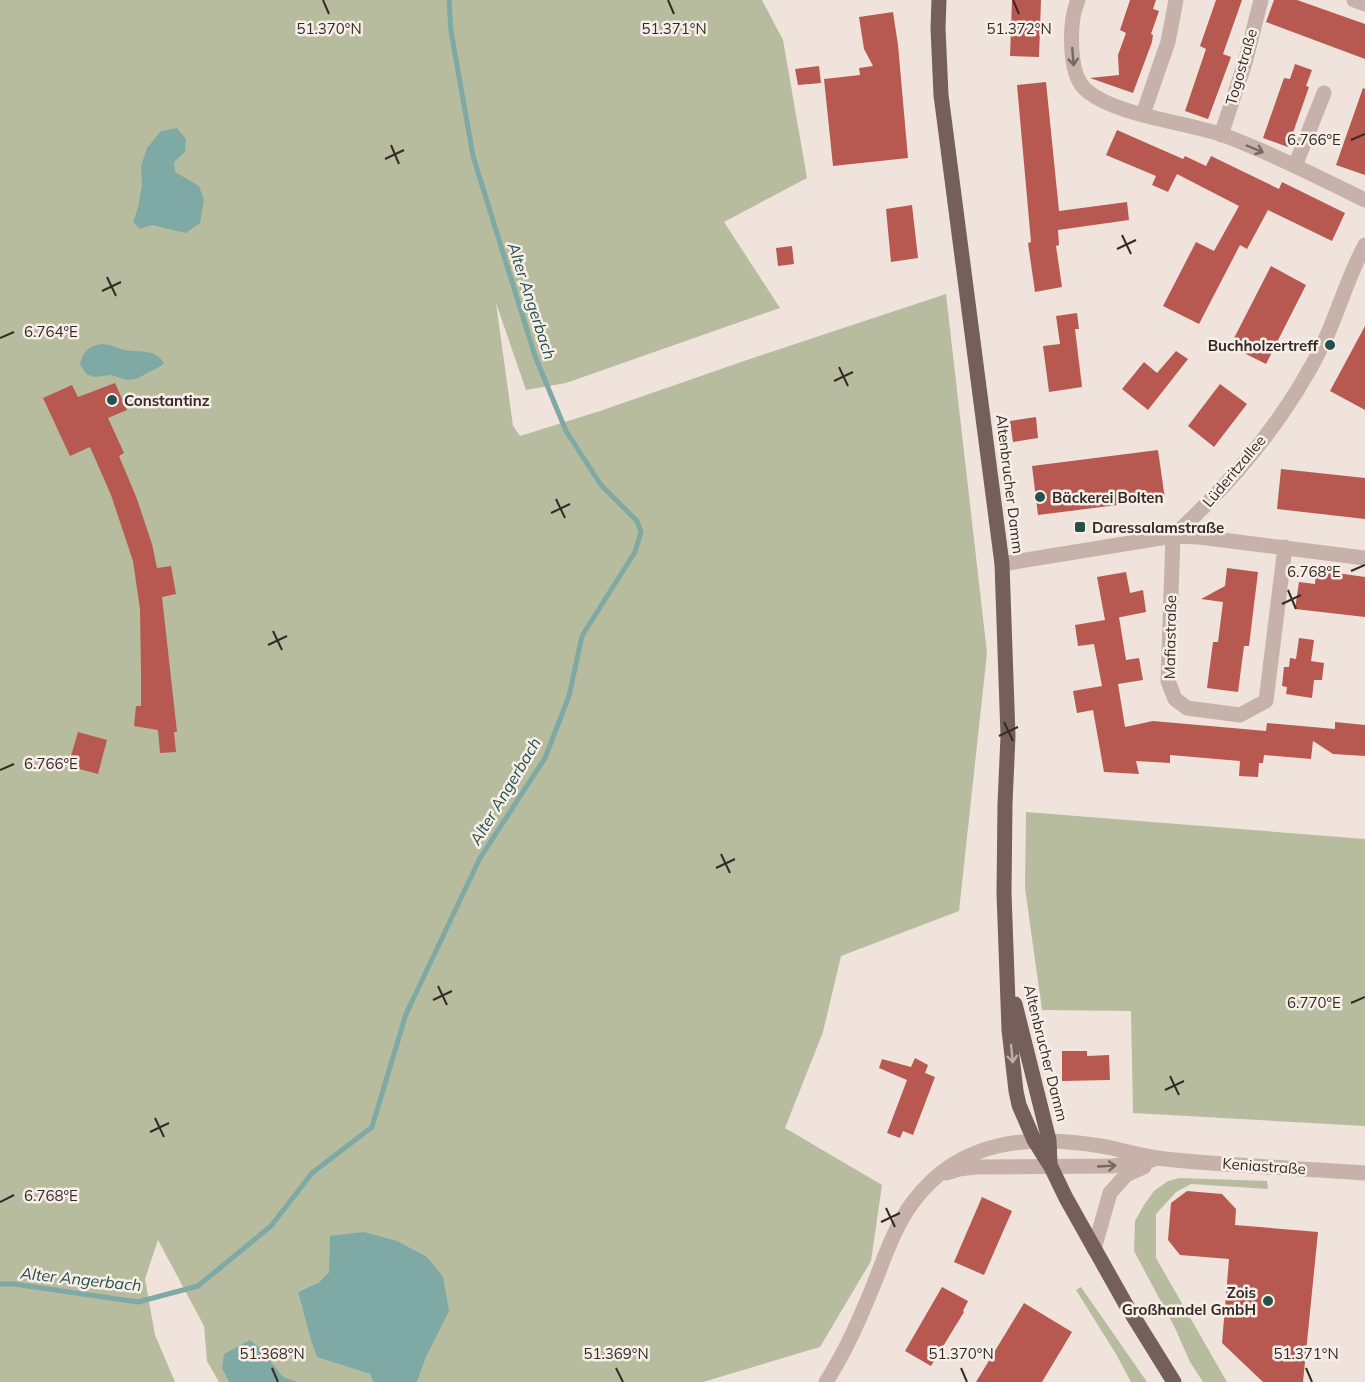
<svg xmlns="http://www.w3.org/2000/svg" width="1365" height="1382" viewBox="0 0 1365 1382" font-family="Mulish,sans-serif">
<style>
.green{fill:#b7bc9e}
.water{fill:#7fa9a4}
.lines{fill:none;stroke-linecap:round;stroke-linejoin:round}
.stream{stroke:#7fa9a4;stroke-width:5}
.building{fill:#b85951}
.minor{stroke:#c6b2aa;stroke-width:15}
.major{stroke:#745f5b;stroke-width:15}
.oneway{stroke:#766762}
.oneway2{stroke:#bcaea9}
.ticks{fill:none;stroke:#342a28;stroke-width:2}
.poi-dot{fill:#23514c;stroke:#f7eee8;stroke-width:2}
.labels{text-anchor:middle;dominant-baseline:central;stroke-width:5;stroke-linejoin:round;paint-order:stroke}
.street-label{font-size:15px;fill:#342a28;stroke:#f7eee8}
.poi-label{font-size:15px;font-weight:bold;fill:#342a28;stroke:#f7eee8;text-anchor:start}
.water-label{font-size:16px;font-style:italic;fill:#23514c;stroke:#f7eee8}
.ticks-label{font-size:15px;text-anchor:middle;fill:#342a28;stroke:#f7eee8;stroke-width:5;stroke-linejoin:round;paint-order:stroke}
</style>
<rect width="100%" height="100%" fill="#efe3dc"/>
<path class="green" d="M0 0H762L783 40 807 178 724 222 780 308 566 383 526 390 496 303 513 426 520 436 600 411 744 361 946 294 987 653 959 911 841 956 823 1032 785 1128 882 1185 871 1261 820 1347 703 1382H417L427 1355 329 1272 319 1282 298 1292 311 1341 317 1356 370 1374 373 1382H219L207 1361 204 1326 158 1240 145 1279 155 1335 175 1382H0Z
M1026 812 1365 839V1126L1133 1113 1131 1011 1042 1010 1025 888Z
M1179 1178 1267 1181 1268 1189 1191 1184 1176 1192 1156 1214V1258L1227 1382H1203L1190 1362 1175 1328 1134 1251 1135 1221 1144 1205 1154 1191 1168 1181Z
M1081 1287 1147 1382H1131L1116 1354 1076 1290Z"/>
<path class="water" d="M177 128 186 139 185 152 174 162 175 172 199 186 204 200 200 223 186 233 152 225 140 229 133 222 138 208 142 185 141 166 147 148 161 131Z
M101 344C110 344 116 348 125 350 139 353 155 348 164 363L161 366 136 379 127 380 111 375 94 377 86 374 80 364C83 352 88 346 101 344Z
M364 1232 397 1241 427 1257 443 1277 449 1311 427 1355 417 1382H373L370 1374 317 1357 311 1341 298 1292 319 1282 329 1272 330 1236Z
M250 1340 262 1350 283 1377 297 1382H229L222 1368 224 1354Z"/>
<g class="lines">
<path class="stream" d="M0 1284H14L138 1302 198 1286 271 1226 312 1173 372 1127 406 1014 480 858 545 758 569 696 582 636 635 552 641 532 637 521 601 485 566 431 535 356 473 156 451 31 449 0"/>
</g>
<path class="building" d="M1012 0H1041L1039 57 1010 56Z
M1130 0H1156L1153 9 1159 11 1151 34 1153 35 1152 42 1133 93 1090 78 1119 75 1118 55 1126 33 1120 30Z
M1216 0H1242L1223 54 1231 57 1208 119 1185 111 1206 49 1200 46Z
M1274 0H1297L1365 24V59L1266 22Z
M893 12 898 45 908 158 833 166 824 79 860 75 859 68 873 66 864 49 859 17Z
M1295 64 1312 70 1306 86 1309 87 1288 147 1263 138 1284 78 1290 79Z
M819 66 821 83 798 85 795 69Z
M1046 82 1059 211 1127 202 1129 220 1058 230 1059 245 1056 246 1062 287 1035 292 1028 243 1031 242 1017 85Z
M1363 88 1365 89V175L1336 165Z
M1117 130 1183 159 1185 156 1206 166 1211 156 1279 189 1282 182 1345 213 1332 241 1268 210 1247 249 1240 245 1199 324 1163 306 1196 242 1214 251 1239 206 1177 174 1168 192 1152 185 1156 176 1106 155Z
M912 205 918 258 891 262 886 209Z
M792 246 794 264 778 266 776 248Z
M1271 266 1306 285 1266 364 1230 346Z
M1077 313 1079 329H1075L1082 387 1049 392 1043 346 1060 344 1056 316Z
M1365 326V410L1330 391Z
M1176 351 1188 359 1148 410 1122 389 1144 362 1157 373Z
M115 383 127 410 108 418 124 453 119 456 137 499 152 544 157 568 171 566 176 594 162 597 177 732H174L176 752 160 753 158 730 134 726 136 706H141V673L140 609 133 561 111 495 90 447 70 456 43 398 72 385 78 397Z
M1220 384 1247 404 1214 447 1188 426Z
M1036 417 1038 438 1013 442 1010 421Z
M1158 450 1165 499 1038 515 1032 466Z
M1281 469 1365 478V519L1277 509Z
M1227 568 1258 572 1249 646H1244L1238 692 1207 688 1213 642H1218L1223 602 1201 599 1225 586Z
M1316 570 1365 577V617L1295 609 1299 582 1315 584Z
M1126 572 1130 593 1143 590 1146 612 1116 618 1119 617 1126 660 1139 658 1143 680 1118 684 1125 727 1153 721 1266 731 1267 723 1335 729V722L1365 725V756L1333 754 1313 741 1311 759 1264 755 1263 763H1259L1258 777 1239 776 1240 761 1170 755V763L1136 761 1139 774 1104 772 1093 710 1077 713 1073 691 1102 686 1094 644 1078 646 1075 625 1105 620 1097 577Z
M1299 638 1314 640 1311 661 1324 663 1322 680H1314L1312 698 1286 694 1287 687 1282 686 1284 667H1289L1290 658 1296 659Z
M78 732 107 740 98 774 68 766Z
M1062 1051H1087V1056L1109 1055 1110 1080 1062 1081Z
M915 1058 928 1065 925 1073 935 1077 913 1135 903 1131 900 1138 887 1133 907 1080 879 1068 882 1059 911 1067Z
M1187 1191 1222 1194 1236 1209 1235 1225 1318 1232 1303 1382H1263L1222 1343 1229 1259 1180 1255 1168 1240 1171 1203Z
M982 1197 1012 1211 984 1275 954 1262Z
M942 1287 968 1301 963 1311 964 1312 931 1366 905 1351Z
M1024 1303 1072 1332 1042 1382H976Z"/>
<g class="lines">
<path class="minor" d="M1078 0C1069 20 1068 71 1084 88 1111 115 1186 122 1223 135 1271 153 1318 177 1365 200
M1354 0 1365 4
M1143 114 1168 42 1176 0
M1221 135 1245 63 1261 0
M1295 166 1324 93
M1173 536 1168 681 1175 699 1187 708 1240 715 1266 701 1285 547
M1173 536C1234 481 1288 416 1324 342 1339 310 1348 276 1365 245
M1002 564 1173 536 1199 537 1365 558
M946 1173 959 1169 975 1167 1112 1166 1152 1160
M1094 1249 1110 1193 1126 1175 1144 1167
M826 1382C846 1351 860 1318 874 1284 885 1256 895 1226 913 1202 961 1137 1034 1134 1107 1147 1126 1151 1145 1157 1165 1159 1231 1166 1299 1168 1365 1173"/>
<path class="major" d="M939 0 938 28 941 95 1002 564 1008 736 1005 804 1004 893 1009 1030 1016 1091 1019 1105 1034 1140 1051 1167 1066 1198 1125 1303 1174 1382
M1015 1004 1049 1140 1050 1164"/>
</g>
<defs><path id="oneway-shaft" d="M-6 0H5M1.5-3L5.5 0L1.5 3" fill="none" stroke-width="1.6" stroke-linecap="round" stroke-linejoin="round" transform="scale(1.5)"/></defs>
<g class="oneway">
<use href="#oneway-shaft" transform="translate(1073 57) rotate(85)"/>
<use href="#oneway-shaft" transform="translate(1255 149) rotate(23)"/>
<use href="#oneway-shaft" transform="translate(1107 1166) rotate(-3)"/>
</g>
<use class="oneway2" href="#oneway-shaft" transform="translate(1012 1054) rotate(84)"/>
<path class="ticks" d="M323 0 329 14M668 0 674 14M1013 0 1019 14M1351 140 1365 134M391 145 399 164M385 159 404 150M1122 235 1131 254M1117 249 1136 240M107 277 116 296M102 291 121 282M0 338 14 332M839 367 848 386M834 381 853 372M556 499 565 518M551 513 570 504M1351 571 1365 565M1288 590 1296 609M1282 604 1301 595M273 631 282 650M268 645 287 636M1004 722 1013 741M999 736 1018 727M0 770 14 764M721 854 730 873M716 868 735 859M438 986 447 1005M433 1000 452 991M1351 1003 1365 997M1170 1076 1179 1095M1165 1090 1184 1081M155 1118 164 1137M150 1132 169 1123M0 1202 14 1195M886 1208 895 1227M881 1222 900 1213M272 1368 278 1382M616 1368 623 1382M961 1368 967 1382M1306 1368 1312 1382"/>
<g class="poi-dot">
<circle cx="1330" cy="345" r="6"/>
<circle cx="112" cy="400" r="6"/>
<circle cx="1040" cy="497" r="6"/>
<rect x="1074" y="521" width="12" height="12" rx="3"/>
<circle cx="1268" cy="1301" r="6"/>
</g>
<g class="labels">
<g class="street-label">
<text transform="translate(1241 67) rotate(-74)">Togostraße</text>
<text transform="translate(1234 471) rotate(-50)">Lüderitzallee</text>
<text transform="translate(1010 484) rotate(83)">Altenbrucher Damm</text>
<text transform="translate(1170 637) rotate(-89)">Mafiastraße</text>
<text transform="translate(1046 1053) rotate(76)">Altenbrucher Damm</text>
<text transform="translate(1264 1166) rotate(4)">Keniastraße</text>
</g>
<g class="poi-label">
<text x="1318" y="345" text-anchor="end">Buchholzertreff</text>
<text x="124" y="400">Constantinz</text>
<text x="1052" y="497">Bäckerei Bolten</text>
<text x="1092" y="527">Daressalamstraße</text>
<text x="1256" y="1292" text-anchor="end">Zois<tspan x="1256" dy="17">Großhandel GmbH</tspan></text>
</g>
<g class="water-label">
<text transform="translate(532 301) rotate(72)">Alter Angerbach</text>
<text transform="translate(505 791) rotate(-59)">Alter Angerbach</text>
<text transform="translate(81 1279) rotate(6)">Alter Angerbach</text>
</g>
</g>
<g class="ticks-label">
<text x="329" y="34">51.370°N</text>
<text x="674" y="34">51.371°N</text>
<text x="1019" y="34">51.372°N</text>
<text x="1314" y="145">6.766°E</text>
<text x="51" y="337">6.764°E</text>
<text x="1314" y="577">6.768°E</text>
<text x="51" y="769">6.766°E</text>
<text x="1314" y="1008">6.770°E</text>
<text x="51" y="1201">6.768°E</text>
<text x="272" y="1359">51.368°N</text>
<text x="616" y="1359">51.369°N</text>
<text x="961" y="1359">51.370°N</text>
<text x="1306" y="1359">51.371°N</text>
</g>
</svg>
